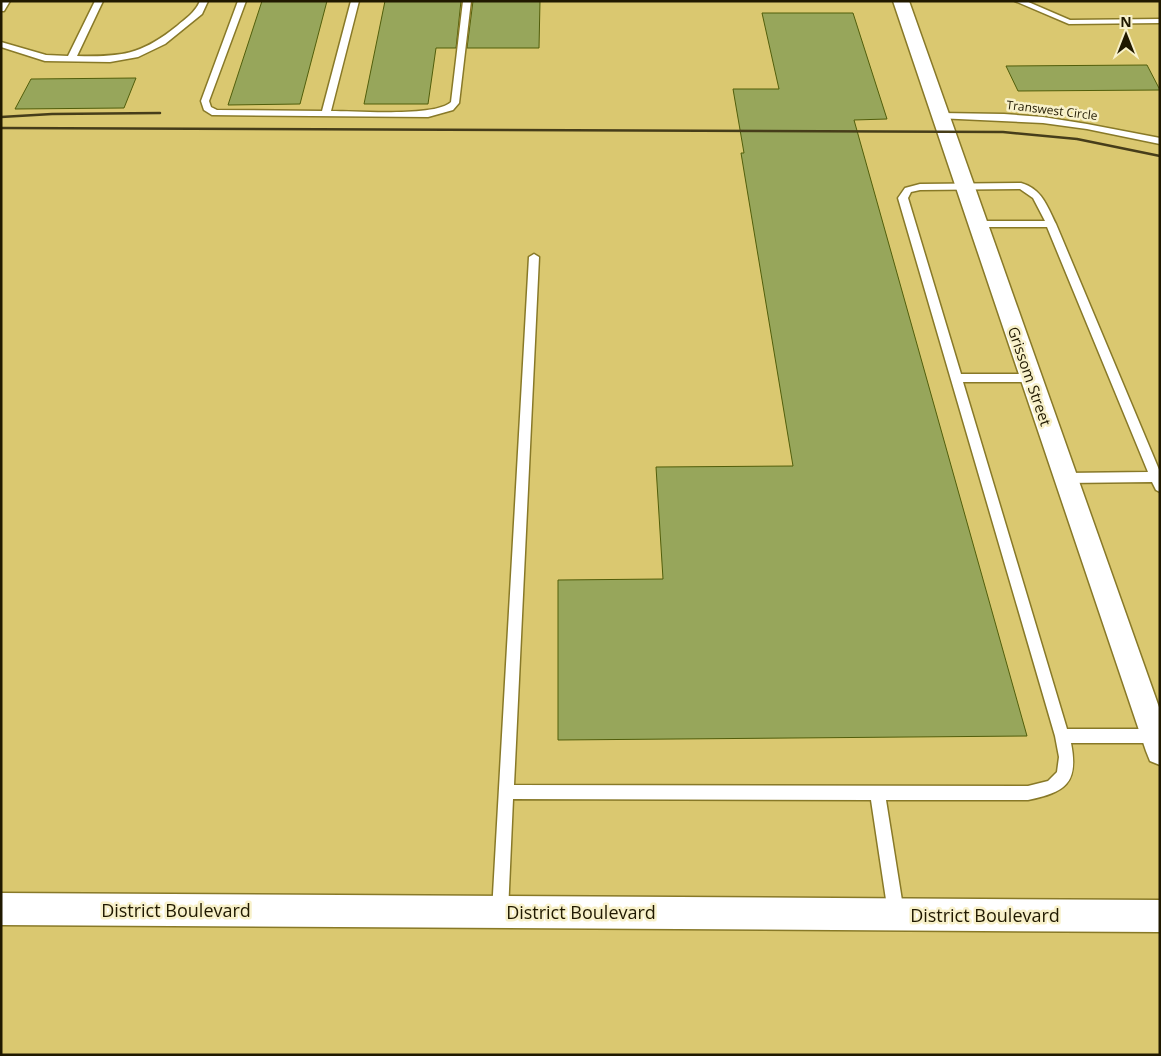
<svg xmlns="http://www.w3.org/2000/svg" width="1161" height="1056" viewBox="0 0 1161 1056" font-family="'Open Sans',sans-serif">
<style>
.built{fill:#dac870}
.building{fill:#97a65b;stroke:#515e0b}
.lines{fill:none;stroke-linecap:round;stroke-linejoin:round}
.lane-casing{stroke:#887928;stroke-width:3}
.street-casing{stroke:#887928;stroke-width:3}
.lane{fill:#fff;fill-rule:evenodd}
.street{fill:#fff;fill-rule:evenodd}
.rail{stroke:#463d1a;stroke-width:2.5}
.labels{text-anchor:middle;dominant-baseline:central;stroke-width:5;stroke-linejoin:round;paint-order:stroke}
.far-street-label{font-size:12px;fill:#201900;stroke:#f8f1ca}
.street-label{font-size:15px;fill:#201900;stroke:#f8f1ca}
.near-street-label{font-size:18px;fill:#201900;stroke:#f8f1ca}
</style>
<rect width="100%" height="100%" fill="#dfd081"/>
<path class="built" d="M1 1H1160V1055H1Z"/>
<path class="building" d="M262 1H327L300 104 228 105Z
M385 1H461L456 48H436L428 104H364Z
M473 1H540L539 48H467Z
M762 13H853L887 119 854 120 1027 736 558 740V580L663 579 656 467 793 466 741 153H744L733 89H779Z
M1147 65 1160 90 1018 91 1006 66Z
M136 78 124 108 15 109 31 79Z"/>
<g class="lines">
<defs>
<path id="lane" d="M2 1H10L4 11H1Z
M95 1H103L77 56C121 57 141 55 177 26 186 18 195 13 200 1H208L202 14 165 44 138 57 110 62 45 61 1 47V42L46 55 68 56Z
M238 1H246L209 101 211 107 217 110 322 111 351 1H359L331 111C355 111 436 117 451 102L463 1H471L459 103 453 110 428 117 212 115 204 110 201 101Z
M1015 1H1026L1070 20 1160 19V23L1069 24Z
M940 113 1004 114 1043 117 1087 124 1160 138V144L1087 129 1043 123 937 118V114Z
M1021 183C1042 189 1047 206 1056 224L1160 472V492L1156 490 1152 482 1066 483 1062 481 1060 478 1062 475 1066 473 1148 472 1047 227H977L972 224 977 221H1045L1033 198 1020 189 920 190 911 192 908 198 961 374H1031L1037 378 1031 382H963L1067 729H1155L1160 731V741L1155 743H1071C1079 784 1065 792 1028 800H886L904 913 902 919 896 921 890 919 888 913 871 800 513 799 508 912 506 918 500 920 494 918 492 912 529 257 534 254 539 257 514 785 1028 786 1048 781 1057 772 1059 757 1055 736 898 198 905 188 920 184Z"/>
<path id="street" d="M893 1H909L1160 710V765L1150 761 1146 751Z
M1 893 1160 900V932L1 925Z"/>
</defs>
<use href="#lane" class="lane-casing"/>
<use href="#street" class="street-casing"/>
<use href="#lane" class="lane"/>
<use href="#street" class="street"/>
<path class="rail" d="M1 117 52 114 160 113
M1 128 1003 132 1077 139 1160 156"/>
</g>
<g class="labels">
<g class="far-street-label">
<text transform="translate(1052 110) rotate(7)">Transwest Circle</text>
</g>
<g class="street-label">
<text transform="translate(1030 376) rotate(71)">Grissom Street</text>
</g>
<g class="near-street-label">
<text x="176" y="910">District Boulevard</text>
<text x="581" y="912">District Boulevard</text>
<text x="985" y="915">District Boulevard</text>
</g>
</g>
<rect width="1161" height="1056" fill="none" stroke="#201900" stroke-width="5"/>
<g transform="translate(1126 35)" stroke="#f8f1ca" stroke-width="4" paint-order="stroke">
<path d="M0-4L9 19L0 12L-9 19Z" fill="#201900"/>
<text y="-8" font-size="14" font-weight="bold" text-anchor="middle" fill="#201900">N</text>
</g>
</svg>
